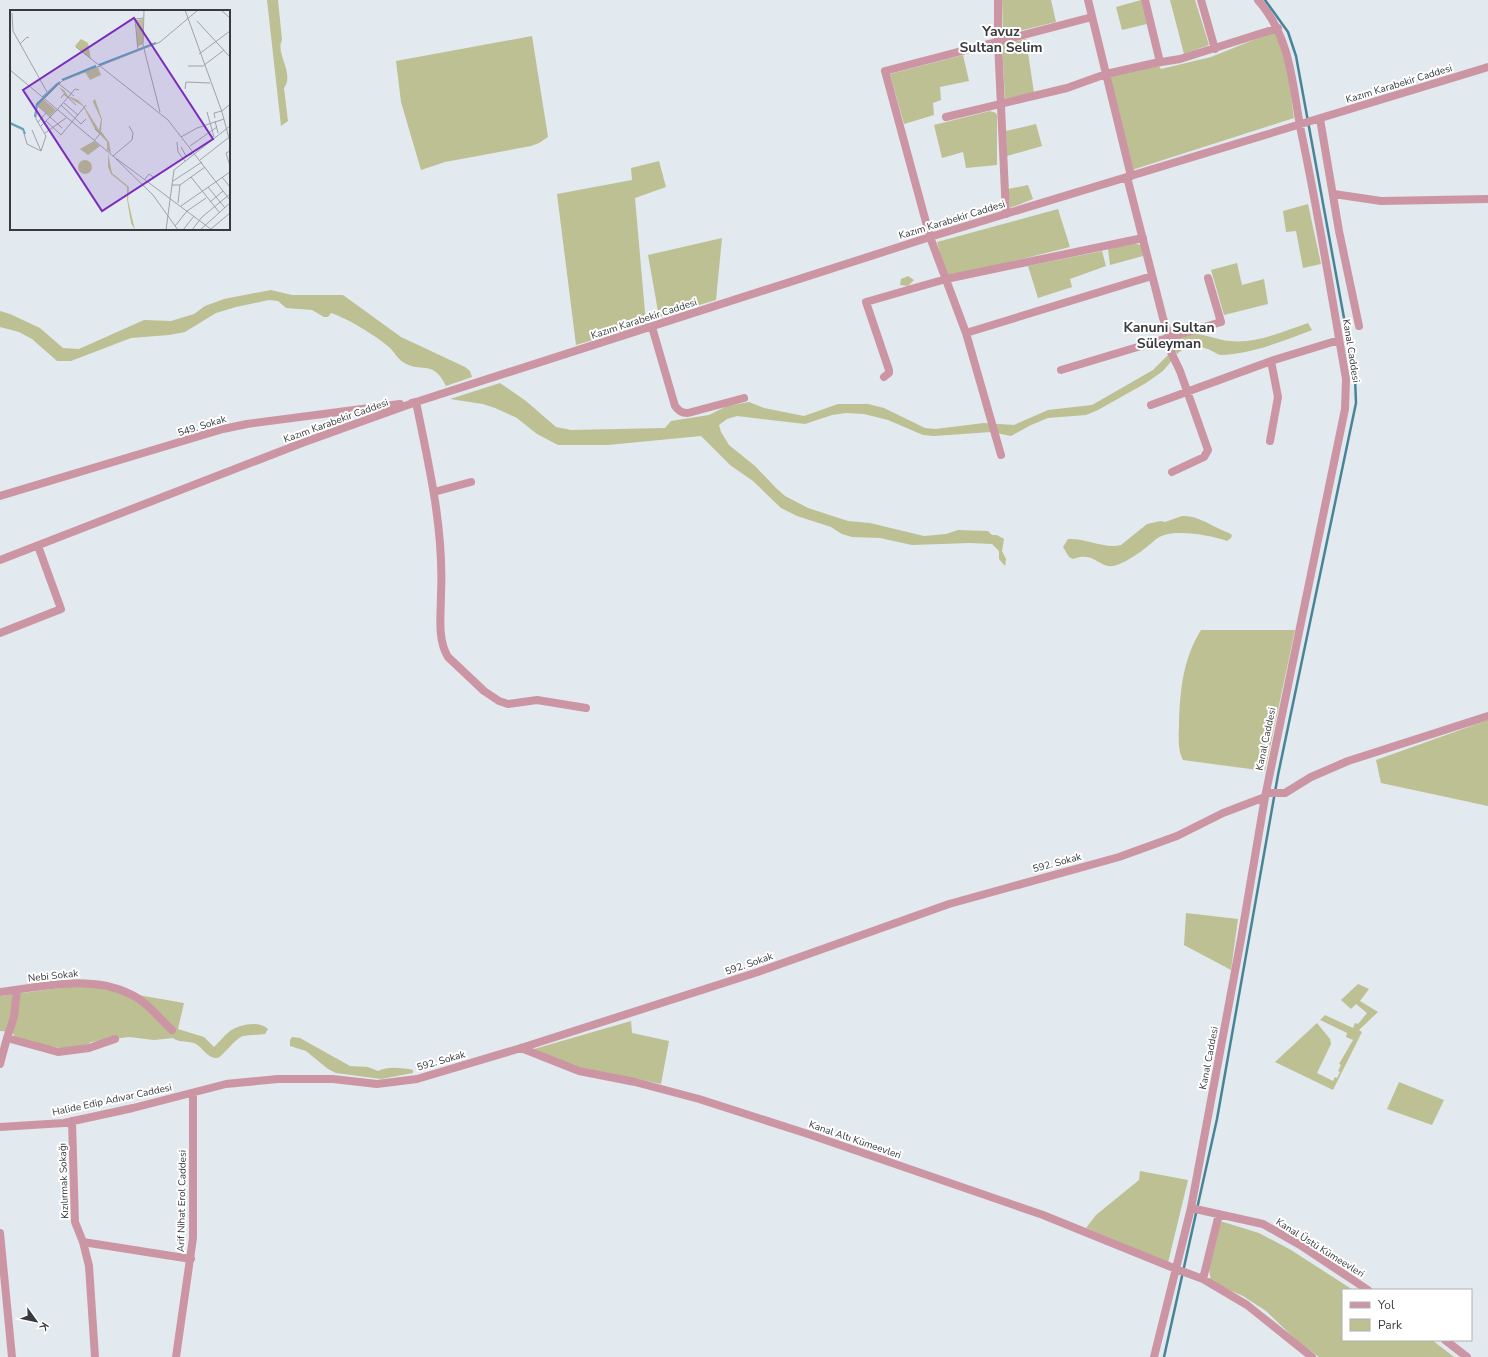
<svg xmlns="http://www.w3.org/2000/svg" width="1488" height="1357" viewBox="0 0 1488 1357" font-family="'Nunito Sans',sans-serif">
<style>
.green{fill:#bdc092}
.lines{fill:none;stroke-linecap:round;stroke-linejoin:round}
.stream{stroke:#488498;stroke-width:2.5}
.minor{stroke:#cc95a4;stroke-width:8}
.labels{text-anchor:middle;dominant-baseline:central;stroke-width:4;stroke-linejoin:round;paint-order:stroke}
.street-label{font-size:10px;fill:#383a3d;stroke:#fff}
.district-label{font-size:14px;font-weight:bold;fill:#383a3d;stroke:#fff}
.inset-river{fill:none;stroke:#4fa4bf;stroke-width:2}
.inset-road{fill:none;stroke:#9ea3a8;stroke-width:1}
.view{fill:#7b2cbf;fill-opacity:0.15;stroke:#7b2cbf;stroke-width:2}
.inset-edge{fill:none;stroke:#383a3d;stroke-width:2}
</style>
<rect width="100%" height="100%" fill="#e2e9ef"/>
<path class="green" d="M267 0H278L282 40C275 54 295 73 284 88L288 121 281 126Z
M1002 0H1051L1056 22 1003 35Z
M1141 0 1147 24 1122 30 1116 7Z
M1170 0H1195L1209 45 1184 54Z
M1273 32C1288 44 1291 98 1294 118L1132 170 1110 79 1112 76 1159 66 1161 69 1211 57Z
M532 36 548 137 539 143 531 146 445 162 421 170 401 102 396 61Z
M1026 39 1034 93 1005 99 1002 44Z
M963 55 969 81 940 87 941 100 933 103 934 115 904 124 890 74Z
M990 111 996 113 997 116V165L966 168 963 152 942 158 934 125Z
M1036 124 1042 146 1007 156 1006 131Z
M659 161 666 187 635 198 646 324 576 345 557 194 632 180 631 168Z
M1028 185 1033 199 1010 208 1008 189Z
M1308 204 1321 264 1303 268 1296 231 1286 232 1283 211Z
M1058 209 1070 247 982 269 946 275 937 242Z
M722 238 716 300 659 317 648 255Z
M1133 243 1141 245 1143 256 1110 265 1108 249Z
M1102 251 1106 266 1070 279 1072 287 1038 298 1028 266Z
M1237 263 1242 285 1264 279 1268 304 1224 315 1211 270Z
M908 276 914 280 908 286 900 285 901 279Z
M271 290 292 295H343L401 337 465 367 470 371 472 377 446 386C433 358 420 374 403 362 397 358 395 353 390 348 378 337 347 318 331 313L328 317H324L312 310 286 308 278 301 269 300 236 307 216 313 185 332 169 335 131 338 71 361H57L32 339 19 332 0 327V311L10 314 40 328 63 348 79 349 144 320 171 321 194 314 205 306 224 299Z
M1308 323 1312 330C1283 341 1254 353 1222 355 1219 355 1217 354 1214 352 1200 345 1189 344 1177 354L1175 352 1172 342C1189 325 1210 339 1230 341 1256 344 1284 331 1308 323Z
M1169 354 1173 359 1163 371 1146 383 1098 410 1086 415 1048 418 1031 425 1011 436 991 432 934 436 923 435 888 420 864 414 846 413 832 415 805 424 737 416 727 419 719 425 721 432 729 445 755 466 776 488 785 496 808 508 848 521 870 523 924 536 946 534 958 530 988 531 992 535H997L1004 539 1002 551 1006 559 1005 566 999 559V551L992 544 970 543 912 545 880 538 852 537 842 534 831 527 797 516 781 508 753 481 730 465 701 436 608 445H558L537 434 517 418 495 408 483 404 450 399 500 383 526 401 556 427 571 430 665 428 671 421 709 415 727 406 749 402 764 408 804 416 838 404H868L884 408 925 428 935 429 984 423 1014 425 1048 410 1092 405 1153 370Z
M1182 516C1198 515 1213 527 1229 533L1232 535 1231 538 1227 541C1210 535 1169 527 1155 540 1145 549 1127 563 1113 566 1097 568 1096 551 1073 559L1069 557 1063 547 1068 539C1086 538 1104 549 1121 545L1147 524 1161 521 1165 522Z
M1201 630H1295L1265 771 1183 760C1177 748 1179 737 1179 723 1180 690 1183 659 1201 630Z
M1488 720V806L1381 783 1376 760Z
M1186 913 1238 919 1231 970 1184 945Z
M1358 984 1369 989 1360 1001 1378 1012 1359 1030 1362 1032 1333 1090 1275 1062 1317 1023 1330 1039 1331 1044 1317 1073 1333 1081 1335 1077 1337 1078 1340 1072 1338 1071 1341 1065 1339 1064 1353 1040 1346 1037 1347 1033 1320 1020 1325 1015 1353 1028 1355 1023 1358 1024 1367 1013 1356 1004 1351 1009 1341 1000Z
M67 987H92L184 1003 178 1029 204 1037 214 1047C219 1042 225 1035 230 1031 239 1025 259 1020 268 1029L265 1034C258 1035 250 1035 243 1036 234 1039 222 1058 217 1058 207 1059 202 1046 194 1043 187 1041 179 1043 173 1038L154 1040 129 1037 91 1042C74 1057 34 1042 15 1037L12 1032 0 1031V996Z
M631 1021 632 1033 669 1041 661 1084 568 1065 534 1049Z
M292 1037 300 1038 350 1066 368 1067 378 1071C388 1066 403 1068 413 1070V1073L381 1079 336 1073 328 1069 306 1051 290 1046V1040Z
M1399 1082 1444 1100 1432 1125 1387 1109Z
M1140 1171 1188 1180 1168 1263 1086 1228 1096 1215 1139 1180Z
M1220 1221 1259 1233 1291 1250 1353 1290H1343V1340H1432L1454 1357H1319L1297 1341 1266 1311 1243 1296 1211 1282 1209 1269Z"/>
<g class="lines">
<path class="stream" d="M1164 1357 1217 1119 1278 775 1356 403 1355 378 1296 56 1288 32 1265 0"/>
<path class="minor" d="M998 0V42L1006 214
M1088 0 1131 176
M1145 0 1160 62
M1201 0 1215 49
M946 117 1067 88 1106 74 1155 63 1180 59 1278 28
M1320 119 1339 231 1359 326
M1127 177 1163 318 1170 338 1171 352 1180 371 1208 450 1204 457 1172 472
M1334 194 1381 201 1488 199
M652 327 675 406C679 411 681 413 688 413L744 398
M966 333 1152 276
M1061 370 1221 322 1208 278
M884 377 889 373V370L866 302 946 279 1143 238
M412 403 416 402C429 466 444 529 441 594 441 615 437 639 448 657L484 691 499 701 508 704 537 700 586 708
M1151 405 1271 361 1339 340
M1270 441 1278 397 1271 361
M1001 455 966 333 930 237 885 71 1092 17
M434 492 471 482
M0 496 223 429 247 424 400 404
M0 560 302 443 416 402 930 237 1488 67
M0 633 61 609 38 546
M1266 793H1285L1311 777 1348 761 1488 716
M0 992C41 987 91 974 130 994 146 1001 159 1018 172 1030
M7 1038 14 1017 17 990
M521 1048 579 1071 635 1082 699 1099 808 1134 1043 1215 1176 1269 1203 1279 1247 1305 1312 1357
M0 1064 7 1038 58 1052 89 1048 115 1039
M72 1121 75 1222 83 1242 89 1266 95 1357
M0 1127 64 1123 133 1108 226 1084 278 1079H333L377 1084 417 1079 521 1048 758 972 949 904 1119 857 1177 836 1223 813 1265 797
M1191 1208 1263 1224 1300 1245 1368 1290
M0 1233 12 1357
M83 1242 191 1259
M1203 1279 1219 1214
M1445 1340 1467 1357
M176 1357 193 1238V1093
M1154 1357 1191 1208 1241 939 1265 797 1345 409 1346 379C1332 298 1319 217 1302 136 1292 88 1293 40 1258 0"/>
</g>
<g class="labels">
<g class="street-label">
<text transform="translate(1399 84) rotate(-17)">Kazım Karabekir Caddesi</text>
<text transform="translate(952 220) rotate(-17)">Kazım Karabekir Caddesi</text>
<text transform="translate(644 319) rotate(-18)">Kazım Karabekir Caddesi</text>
<text transform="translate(1351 351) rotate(81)">Kanal Caddesi</text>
<text transform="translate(336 421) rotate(-20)">Kazım Karabekir Caddesi</text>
<text transform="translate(202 426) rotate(-17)">549. Sokak</text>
<text transform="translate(1266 739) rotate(-78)">Kanal Caddesi</text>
<text transform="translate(1057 863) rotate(-15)">592. Sokak</text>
<text transform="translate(749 964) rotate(-19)">592. Sokak</text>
<text transform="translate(53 976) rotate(-6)">Nebi Sokak</text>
<text transform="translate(1209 1058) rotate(-79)">Kanal Caddesi</text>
<text transform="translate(441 1061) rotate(-16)">592. Sokak</text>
<text transform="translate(112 1100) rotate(-12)">Halide Edip Adıvar Caddesi</text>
<text transform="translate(855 1140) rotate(19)">Kanal Altı Kümeevleri</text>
<text transform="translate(64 1181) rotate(-92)">Kızılırmak Sokağı</text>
<text transform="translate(182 1201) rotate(-89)">Arif Nihat Erol Caddesi</text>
<text transform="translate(1320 1248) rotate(32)">Kanal Üstü Kümeevleri</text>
</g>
<g class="district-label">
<text x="1001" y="31">Yavuz<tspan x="1001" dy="16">Sultan Selim</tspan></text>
<text x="1169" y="327">Kanuni Sultan<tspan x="1169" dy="16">Süleyman</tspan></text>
</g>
</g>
<g transform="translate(10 10)">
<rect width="220" height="220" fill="#e2e9ef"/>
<path d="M133 9V34L127 37 126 10ZM71 29 78 33 81 49 65 36ZM88 57 91 65 80 70 75 62ZM49 77 54 80 58 86 68 90 74 96 89 120 91 109 83 92V91L85 89 92 109 91 121 99 132 101 143 97 140V132L85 119 73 96 56 86ZM33 89 46 100 40 106 27 95ZM84 131 90 136 78 145 70 139ZM98 143 102 163 119 177 118 190 125 220 121 213 117 189V177L101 164 98 157ZM68 157a7 7 0 1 1 14 0a7 7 0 1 1-14 0Z" fill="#bdc092"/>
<path class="inset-river" d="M89 55 146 33M52 70 86 56M25 107 27 94 50 72M0 113 13 119 15 124"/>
<path class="inset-road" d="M134 0 133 35 150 102M175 0 212 102 220 132M211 0 220 8M2 3 3 21 37 82M187 11 220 47M10 34 17 27 19 28M66 37 90 56M128 40 125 9 134 8M189 44 220 21M90 56 158 110 220 190M178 56H193L214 40M0 60 103 146 202 220M49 74 64 86M175 79 176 72 200 73M32 87 47 73M51 88 54 84 66 95M54 93 68 105M27 95 52 118M51 95 71 114 76 109M47 100 65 79 69 80M197 102 204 127M205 108 204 103 212 101 219 95M36 111 51 125 76 95M205 111 208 123M28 112 36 103M0 114 13 120 17 134 31 141 36 126 26 109V97L52 71 150 32 188 0M31 116 47 100M22 120 31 141M35 123 56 108M171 127 187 118 214 109M84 131 90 124 85 119M167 132 168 142 175 151M180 136 207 117M171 137 176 146 182 144M220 141 216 143 220 156M103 146 122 130 123 123 119 116M106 149 143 185 168 220M190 150 218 128M181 167 209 202M212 167 220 177M135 169 139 164 145 168M163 171 192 152M162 175H170L195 157M198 177 215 198M200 192 213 181M168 193 170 175M171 196 220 162M165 216 177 201 196 188M201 219 220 203M156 220 164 160 220 116M173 220 184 206M182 220 192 207 220 184M190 220 220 193"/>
<path class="view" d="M124 8 203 129 92 201 13 80Z"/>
<rect width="220" height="220" class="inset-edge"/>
</g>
<rect x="1342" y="1289" width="130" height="52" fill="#ffffff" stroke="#afb0b1"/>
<rect x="1350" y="1302" width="20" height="6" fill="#cc95a4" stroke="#afb0b1"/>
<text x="1378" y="1309" font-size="12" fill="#383a3d">Yol</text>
<rect x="1350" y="1319" width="20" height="12" fill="#bdc092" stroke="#afb0b1"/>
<text x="1378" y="1329" font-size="12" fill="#383a3d">Park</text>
<g transform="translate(36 1321) rotate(123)" stroke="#ffffff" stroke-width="3" paint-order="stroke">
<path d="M0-3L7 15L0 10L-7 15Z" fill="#383a3d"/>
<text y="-6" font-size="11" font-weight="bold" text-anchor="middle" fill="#383a3d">K</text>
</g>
</svg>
